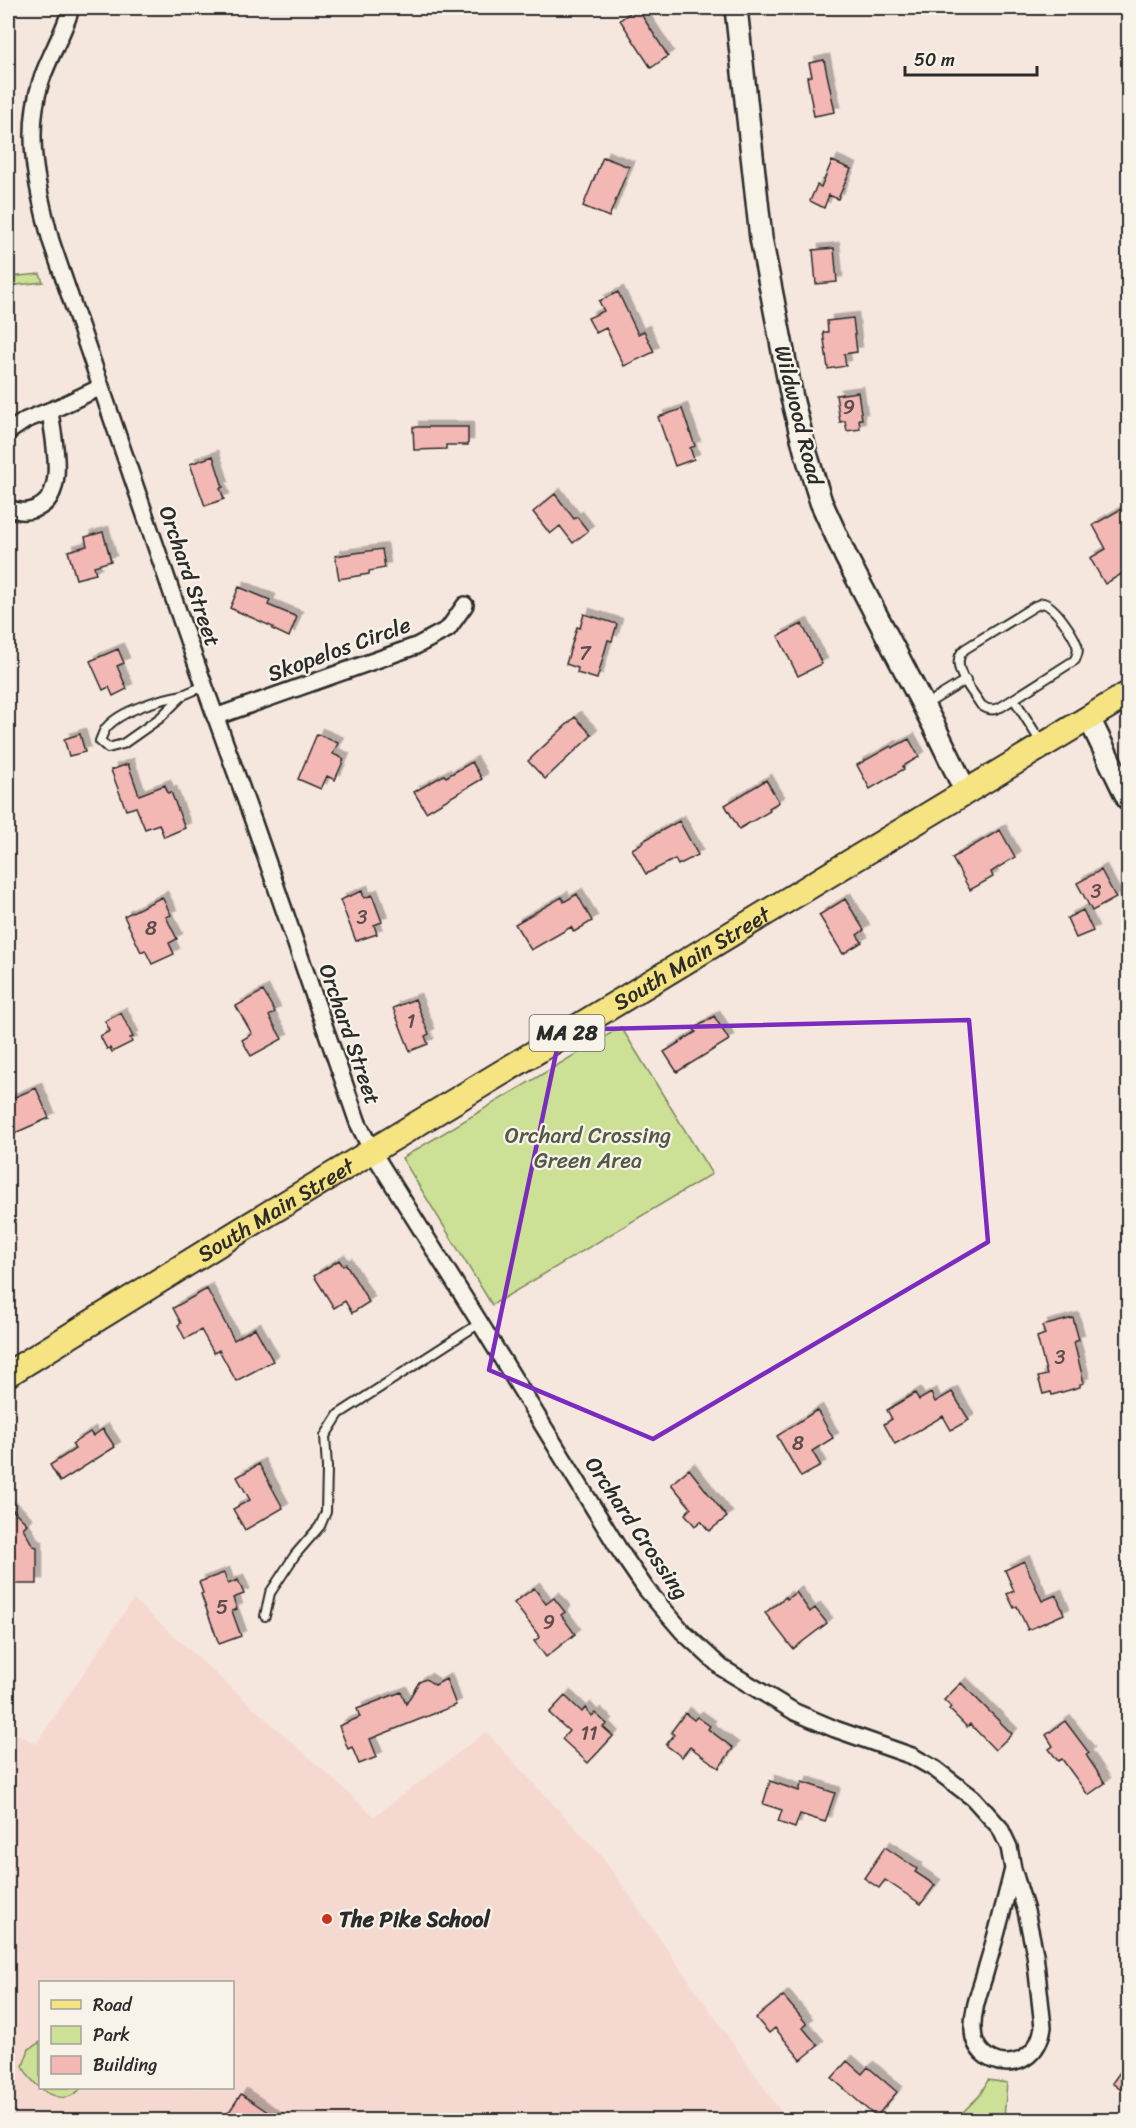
<svg xmlns="http://www.w3.org/2000/svg" width="1136" height="2128" viewBox="0 0 1136 2128" font-family="Sriracha,sans-serif">
<style>
.built{fill:#f5d9d1;fill-rule:evenodd}
.green{fill:#cde196;stroke:#7c8660;stroke-width:1.5}
.building{fill:#f4b8b4;stroke:#2b2b2b;stroke-width:1.5;filter:url(#shadow)}
.lines{fill:none;stroke-linecap:round;stroke-linejoin:round}
.lane-casing{stroke:#2b2b2b;stroke-width:12}
.street-casing{stroke:#2b2b2b;stroke-width:20}
.secondary-casing{stroke:#2b2b2b;stroke-width:26}
.primary-casing{stroke:#2b2b2b;stroke-width:28}
.lane{stroke:#f7f3e8;stroke-width:8}
.street{stroke:#f7f3e8;stroke-width:15}
.secondary{stroke:#f7f3e8;stroke-width:21}
.primary{stroke:#f6e381;stroke-width:24}
.marked{fill:none;stroke:#7b2cbf;stroke-width:4.5;stroke-linejoin:round}
.poi-dot{fill:#c8321e;stroke:#f7f3e8;stroke-width:2}
.labels{text-anchor:middle;dominant-baseline:central;stroke-width:4.5;stroke-linejoin:round;paint-order:stroke}
.number-label{font-size:20px;fill:#5d4e4d}
.shield{fill:#f7f3e8;stroke:#686764;stroke-width:1.5}
.shield-label{font-size:21px;font-weight:bold;fill:#2b2b2b}
.street-label{font-size:22px;fill:#2b2b2b;stroke:#f7f3e8}
.park-label{font-size:22px;fill:#545846;stroke:#f7f3e8}
.poi-label{font-size:22px;font-weight:bold;fill:#2b2b2b;stroke:#f7f3e8;text-anchor:start}
</style>
<defs>
<filter id="shadow"><feDropShadow dx="5.5" dy="-5.5" stdDeviation="0" flood-color="#0004"/></filter>
</defs>
<rect width="100%" height="100%" fill="#f6e7de"/>
<filter id="ink" filterUnits="userSpaceOnUse"><feTurbulence type="fractalNoise" baseFrequency=".0167" numOctaves="2"/><feDisplacementMap in="SourceGraphic" scale="12" xChannelSelector="R" yChannelSelector="G"/><feConvolveMatrix kernelMatrix="1 2 1 2 8 2 1 2 1" color-interpolation-filters="sRGB"/></filter>
<g filter="url(#ink)">
<path class="built" d="M133 1599 374 1816 486 1732 601 1855 787 2120H8V1793L11 1783 8 1781V1729L36 1744ZM40 1982H232V2088H40Z"/>
<path class="green" d="M40 274 43 282 8 286V277Z
M621 1027 712 1174 492 1305 402 1158Z
M40 2042V2088H81C63 2111 31 2086 23 2066L29 2049Z
M988 2080 1007 2083 1004 2117 1010 2120H955L980 2095Z"/>
<path class="building" d="M637 8 668 56 651 68 620 20Z
M824 60 835 112 814 116 807 77 812 76 809 63Z
M603 157 629 167 609 217 583 206Z
M832 161 851 169 838 199 829 195 824 208 810 201 817 185 821 187Z
M834 248 837 282 816 284 813 250Z
M618 292 638 334 644 331 654 352 624 366 606 328 596 333 588 318 604 311 599 301Z
M853 318 857 352 844 354 846 366 828 369 823 332H828L827 321Z
M858 392 862 419H859L860 429 847 431 845 421 840 422 836 395Z
M682 409 695 446 690 448 694 459 675 466 658 417Z
M413 427H468V445H446V449L414 450Z
M213 456 223 487 220 488 224 499 205 506 190 464Z
M555 494 574 519 577 517 588 531 573 543 560 526 550 534 533 512Z
M1121 509 1128 522V570L1105 584 1090 558 1106 549 1093 525Z
M103 532 111 561 94 566 96 574 76 579 68 551 87 546 85 537Z
M382 549 385 568 369 571V574L339 579 335 556Z
M239 587 270 600 268 605 297 617 289 637 272 629 273 627 230 608Z
M584 614 617 624 612 641 608 640 597 679 577 673 578 668 566 664 577 627 580 628Z
M802 624 822 664 798 676 778 636Z
M118 649 124 663 117 666 127 689 113 696 109 687 103 690 90 661Z
M575 717 592 735 545 779 528 761Z
M80 734 85 752 69 756 64 739Z
M317 734 338 743 333 754 344 759 335 780 327 776 321 789 298 779Z
M909 739 919 757 903 766 904 769 870 789 857 765 891 746 892 748Z
M472 762 482 779 426 812 414 792 444 775 446 777Z
M128 764 139 795 165 785 168 793 171 792 185 828 164 837 159 824 145 829 136 807 126 810 111 770Z
M766 780 779 802 769 808 770 811 739 829 725 805Z
M679 821 698 855 678 865 675 859 646 874 632 849 644 842 643 841Z
M1000 830 1015 857 991 872 993 877 970 890 952 858Z
M1101 870 1116 898 1092 911 1077 883Z
M362 891 364 898 372 895 382 922 374 925 377 934 356 941 340 900Z
M577 894 592 921 574 932 571 927 531 950 515 924 562 897 564 902Z
M162 897 171 915 166 917 177 939 169 943 174 954 152 964 145 950 141 952 124 916Z
M845 899 864 930 857 935 862 942 843 954 819 915Z
M1083 910 1093 931 1076 938 1067 918Z
M263 991 275 1012 269 1016 282 1039 251 1056 242 1040 252 1034 236 1006Z
M415 999 429 1034 425 1036 428 1044 410 1051 393 1008Z
M121 1013 133 1037 130 1038 132 1042 112 1052 110 1048 107 1049 100 1036 110 1031 105 1021Z
M714 1016 729 1040 677 1072 664 1052 696 1032 694 1029Z
M36 1088 49 1118 8 1136V1100Z
M339 1260 343 1266 346 1264 369 1302 352 1313 345 1301 334 1308 314 1276Z
M207 1289 234 1340 255 1328 273 1361 236 1381 219 1350 214 1353 201 1330 185 1339 178 1325 181 1323 173 1308Z
M1073 1318 1079 1340 1074 1342 1084 1383 1080 1384V1387L1052 1395 1051 1392 1043 1394 1038 1377 1047 1375 1037 1337 1045 1334 1042 1326Z
M952 1392 969 1420 951 1430 943 1416 895 1444 884 1424 892 1419 887 1410 915 1393 919 1400 931 1393 935 1402Z
M817 1410 833 1438 812 1451 821 1466 801 1477 777 1436Z
M103 1429 115 1447 60 1482 50 1465 75 1449 72 1444 90 1432 93 1436Z
M259 1464 283 1508 245 1530 233 1509 250 1500 237 1477Z
M689 1469 727 1517 709 1531 701 1521 695 1526 685 1514 691 1508 671 1484Z
M8 1506 12 1511V1509L27 1524 23 1528 33 1546 37 1547V1584H12V1534L8 1530Z
M1024 1561 1042 1601 1056 1595 1064 1614 1028 1630 1017 1606 1014 1608 1007 1594 1014 1591 1005 1570Z
M224 1573 228 1584 238 1580 244 1594 233 1598 237 1609 232 1611 241 1636 219 1644 201 1594 203 1593 199 1582Z
M534 1588 546 1604 554 1598 565 1612 561 1615 575 1634 546 1657 534 1641 540 1637 514 1603Z
M796 1592 810 1612 815 1608 827 1623 793 1649 765 1613 786 1597 787 1599Z
M426 1679 435 1685 446 1679 456 1705 370 1739 377 1757 359 1764 352 1747 348 1749 339 1726 360 1717 357 1709 401 1692 406 1704 419 1682Z
M961 1683 1012 1734 995 1750 970 1724 967 1727 949 1709 951 1707 944 1700Z
M565 1696 582 1712 585 1708 592 1716 595 1713 607 1724 603 1727 613 1736 588 1763 562 1739 569 1731 549 1713Z
M685 1713 694 1720 697 1717 710 1726 708 1729 733 1748 719 1768 690 1747 682 1757 666 1745 674 1735 671 1732Z
M1065 1721 1089 1753 1086 1755 1105 1783 1088 1795 1062 1759 1058 1761 1049 1749 1053 1746 1046 1735Z
M770 1781 799 1791 802 1782 835 1793 825 1822 800 1814 795 1828 778 1822 782 1810 763 1804Z
M885 1847 917 1869 915 1872 935 1885 921 1904 885 1880 879 1888 864 1878Z
M783 1996 807 2024 803 2028 818 2046 801 2060 775 2028 769 2033 756 2018Z
M847 2061 862 2074 868 2067 897 2092 876 2117 832 2078Z
M1128 2061V2095L1112 2083Z
M241 2094 281 2121H223Z"/>
<g class="lines">
<defs>
<path id="lane" d="M1043 603C1055 606 1073 634 1077 645 1079 651 1077 655 1075 660L1001 707C993 711 987 710 981 705 972 690 947 665 965 649L1035 606Z
M183 695C160 699 121 710 106 728 103 732 102 736 100 741L108 748 123 744 160 718 183 695 204 686
M1014 699 1042 744
M925 705 966 680
M265 1616 270 1593 295 1555 320 1526 326 1512 327 1468 325 1436 339 1414 480 1323"/>
<path id="street" d="M71 8C64 33 49 56 41 81 24 135 37 188 51 241L189 643 254 823 358 1123 372 1151 480 1323 620 1551 646 1589 683 1632 722 1668 795 1712 835 1729 912 1756 935 1769 973 1798 1000 1828 1009 1847 1013 1869 1026 1911 1035 1954 1043 2027C1035 2079 973 2070 973 2029 972 2008 982 1986 987 1966 997 1934 1005 1901 1013 1869
M8 432 26 420 61 406 101 387
M8 508C17 511 25 513 35 509 69 497 53 438 50 411
M215 717 416 646 448 629 465 605"/>
<path id="secondary" d="M736 8 761 238 792 398 805 450 821 502 846 557 934 726 966 792
M1089 718 1128 799"/>
<g id="primary">
<path id="s1" d="M8 1374 243 1229 1128 694"/>
</g>
</defs>
<use href="#lane" class="lane-casing"/>
<use href="#street" class="street-casing"/>
<use href="#secondary" class="secondary-casing"/>
<use href="#primary" class="primary-casing"/>
<use href="#lane" class="lane"/>
<use href="#street" class="street"/>
<use href="#secondary" class="secondary"/>
<use href="#primary" class="primary"/>
</g>
</g>
<path class="marked" d="M969 1020 988 1242 653 1439 489 1370 561 1030Z"/>
<circle class="poi-dot" cx="327" cy="1919" r="6"/>
<g class="labels">
<g class="number-label">
<text x="849" y="407">9</text>
<text x="585" y="653">7</text>
<text x="1096" y="891">3</text>
<text x="362" y="917">3</text>
<text x="151" y="928">8</text>
<text x="411" y="1021">1</text>
<text x="1060" y="1357">3</text>
<text x="798" y="1443">8</text>
<text x="222" y="1607">5</text>
<text x="549" y="1622">9</text>
<text x="589" y="1733">11</text>
</g>
<rect class="shield" x="529.5" y="1015" width="75" height="36" rx="4.5"/>
<g class="shield-label">
<text x="567" y="1033">MA 28</text>
</g>
<g class="street-label">
<text transform="translate(799 415) rotate(76)">Wildwood Road</text>
<text transform="translate(190 576) rotate(71)">Orchard Street</text>
<text transform="translate(339 649) rotate(-20)">Skopelos Circle</text>
<text stroke="none"><textPath href="#s1" startOffset="800">South Main Street</textPath></text>
<text transform="translate(350 1034) rotate(71)">Orchard Street</text>
<text stroke="none"><textPath href="#s1" startOffset="314">South Main Street</textPath></text>
<text transform="translate(637 1528) rotate(56)">Orchard Crossing</text>
</g>
<g class="park-label">
<text x="588" y="1135">Orchard Crossing<tspan x="588" dy="25">Green Area</tspan></text>
</g>
<g class="poi-label">
<text x="339" y="1919">The Pike School</text>
</g>
</g>
<rect width="1136" height="2128" fill="none" stroke="#f7f3e8" stroke-width="30"/>
<rect x="15" y="15" width="1106" height="2098" fill="none" stroke="#2b2b2b" stroke-width="2" filter="url(#ink)"/>
<rect x="39" y="1981" width="195" height="108" fill="#f7f3e8" stroke="#a5a39c" stroke-width="1.5"/>
<rect x="51" y="2000" width="30" height="9" fill="#f6e381" stroke="#a5a39c" stroke-width="1.5"/>
<text x="93" y="2011" font-size="18" fill="#2b2b2b">Road</text>
<rect x="51" y="2026" width="30" height="18" fill="#cde196" stroke="#a5a39c" stroke-width="1.5"/>
<text x="93" y="2041" font-size="18" fill="#2b2b2b">Park</text>
<rect x="51" y="2056" width="30" height="18" fill="#f4b8b4" stroke="#a5a39c" stroke-width="1.5"/>
<text x="93" y="2071" font-size="18" fill="#2b2b2b">Building</text>
<path d="M905 66v9h132v-9" fill="none" stroke="#2b2b2b" stroke-width="3"/>
<text x="914" y="66" font-size="18" fill="#2b2b2b" stroke="#f7f3e8" stroke-width="4.5" paint-order="stroke">50 m</text>
</svg>
